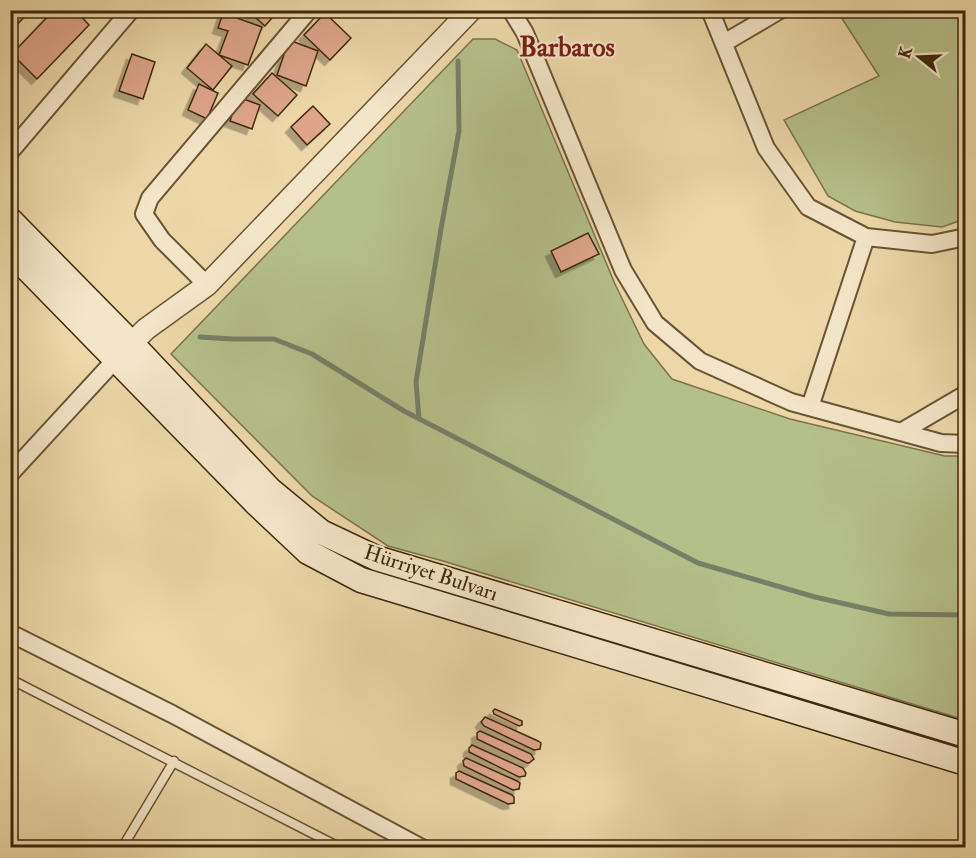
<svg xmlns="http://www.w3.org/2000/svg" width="976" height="858" viewBox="0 0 976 858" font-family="'IM FELL Double Pica',serif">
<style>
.green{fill:#b5bf8a;stroke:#7a744c;stroke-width:1.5}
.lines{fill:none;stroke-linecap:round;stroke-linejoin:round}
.stream{stroke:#768066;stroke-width:5}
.building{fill:#dea58b;stroke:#3f290d;stroke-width:1.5;filter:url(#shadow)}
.service-casing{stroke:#6a5434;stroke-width:11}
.minor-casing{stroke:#6a5434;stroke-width:20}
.tertiary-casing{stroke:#6a5434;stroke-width:24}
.secondary-casing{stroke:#3f290d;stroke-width:27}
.service{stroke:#f3e5c7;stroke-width:8}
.minor{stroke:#f3e5c7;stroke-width:16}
.tertiary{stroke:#f3e5c7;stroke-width:21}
.secondary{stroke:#f3e5c7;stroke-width:24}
.labels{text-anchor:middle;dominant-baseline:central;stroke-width:4.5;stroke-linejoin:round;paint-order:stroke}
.street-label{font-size:21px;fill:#3f290d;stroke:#f3e5c7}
.district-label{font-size:27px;font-weight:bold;fill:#7a1f14;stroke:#f3e5c7}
</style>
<defs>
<filter id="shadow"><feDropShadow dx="-5.5" dy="5.5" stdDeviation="0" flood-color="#0004"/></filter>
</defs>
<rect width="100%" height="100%" fill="#edd7a9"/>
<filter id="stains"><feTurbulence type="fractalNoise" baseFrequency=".00333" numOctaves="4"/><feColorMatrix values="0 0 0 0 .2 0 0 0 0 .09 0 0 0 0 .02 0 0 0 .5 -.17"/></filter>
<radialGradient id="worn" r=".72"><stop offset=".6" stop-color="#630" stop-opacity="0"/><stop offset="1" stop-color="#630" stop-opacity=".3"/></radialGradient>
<path class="green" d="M853 10 965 11V219L942 227 895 222 855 211 828 196 784 120 879 76 841 17Z
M473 39H495L517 50 615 284 644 344 672 379 790 419 945 456H965V720L443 561 388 546 312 496 171 354Z"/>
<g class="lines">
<path class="stream" d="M200 337 232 339H274L312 354 404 411 698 563 815 597 889 614 966 615
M419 419 416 382 441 229 459 131 458 61"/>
</g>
<path class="building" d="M10 10H31L10 32Z
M54 10H75L89 25 37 79 12 54Z
M247 10H277L278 11 265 26Z
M223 13 262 27 248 65 219 55 228 31 218 28Z
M325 13 351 38 330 60 304 35Z
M289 40 318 51 306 86 277 75Z
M206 44 232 66 213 90 187 68Z
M132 54 155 62 143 99 119 91Z
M272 73 297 95 278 116 253 94Z
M199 84 218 93 207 119 188 110Z
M238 97 260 105 252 129 230 121Z
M313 106 330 124 307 145 291 127Z
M588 233 599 254 561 272 551 251Z
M495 709 522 721V725L519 726 494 714 493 711Z
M485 717 538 741 541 743 540 749 534 750 484 726 481 722Z
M480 731 531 754 534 759 529 763H527L477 739V733Z
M472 745 523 768 526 773 525 776 519 777 469 752V748Z
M466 758 517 781 520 783 519 789 513 790 464 766 463 761Z
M459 771 512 795 514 797V803L508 804 456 779V773Z"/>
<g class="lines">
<defs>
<path id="service" d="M10 679 341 848
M122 848 174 761"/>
<path id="minor" d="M511 10 525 33 623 270 655 323 700 361 791 402 941 443 966 444
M710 10 766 148 808 207 866 237 932 244 966 237
M724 43 780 10
M10 152 131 10
M207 285 162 240 144 214 150 198 309 10
M810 407 866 237
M901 432 966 394
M10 474 116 359
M10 633 172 714 422 848"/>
<path id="tertiary" d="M121 354 146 329 207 285 471 10"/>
<path id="secondary" d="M10 220 131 343 270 490 321 532 376 558 966 735
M10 251 257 504 308 552 361 580 966 763"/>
</defs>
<use href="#service" class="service-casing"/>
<use href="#minor" class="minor-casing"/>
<use href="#tertiary" class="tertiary-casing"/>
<use href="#secondary" class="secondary-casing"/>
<use href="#service" class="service"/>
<use href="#minor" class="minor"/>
<use href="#tertiary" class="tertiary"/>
<use href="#secondary" class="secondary"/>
</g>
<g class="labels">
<g class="street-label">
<text transform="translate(431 573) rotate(18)">Hürriyet Bulvarı</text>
</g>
<g class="district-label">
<text x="567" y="47">Barbaros</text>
</g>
</g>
<rect width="976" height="858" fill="none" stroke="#edd7a9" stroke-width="36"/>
<rect x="12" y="12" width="952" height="834" fill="none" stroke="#3f290d" stroke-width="3"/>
<rect x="18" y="18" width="940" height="822" fill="none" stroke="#3f290d" stroke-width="1.5"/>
<g transform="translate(919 57) rotate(288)" stroke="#f3e5c7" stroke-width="4.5" paint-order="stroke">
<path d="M0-4.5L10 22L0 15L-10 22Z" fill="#3f290d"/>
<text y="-9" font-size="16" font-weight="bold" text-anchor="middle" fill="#3f290d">K</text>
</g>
<rect width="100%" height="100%" filter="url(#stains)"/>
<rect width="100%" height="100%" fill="url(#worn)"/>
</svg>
